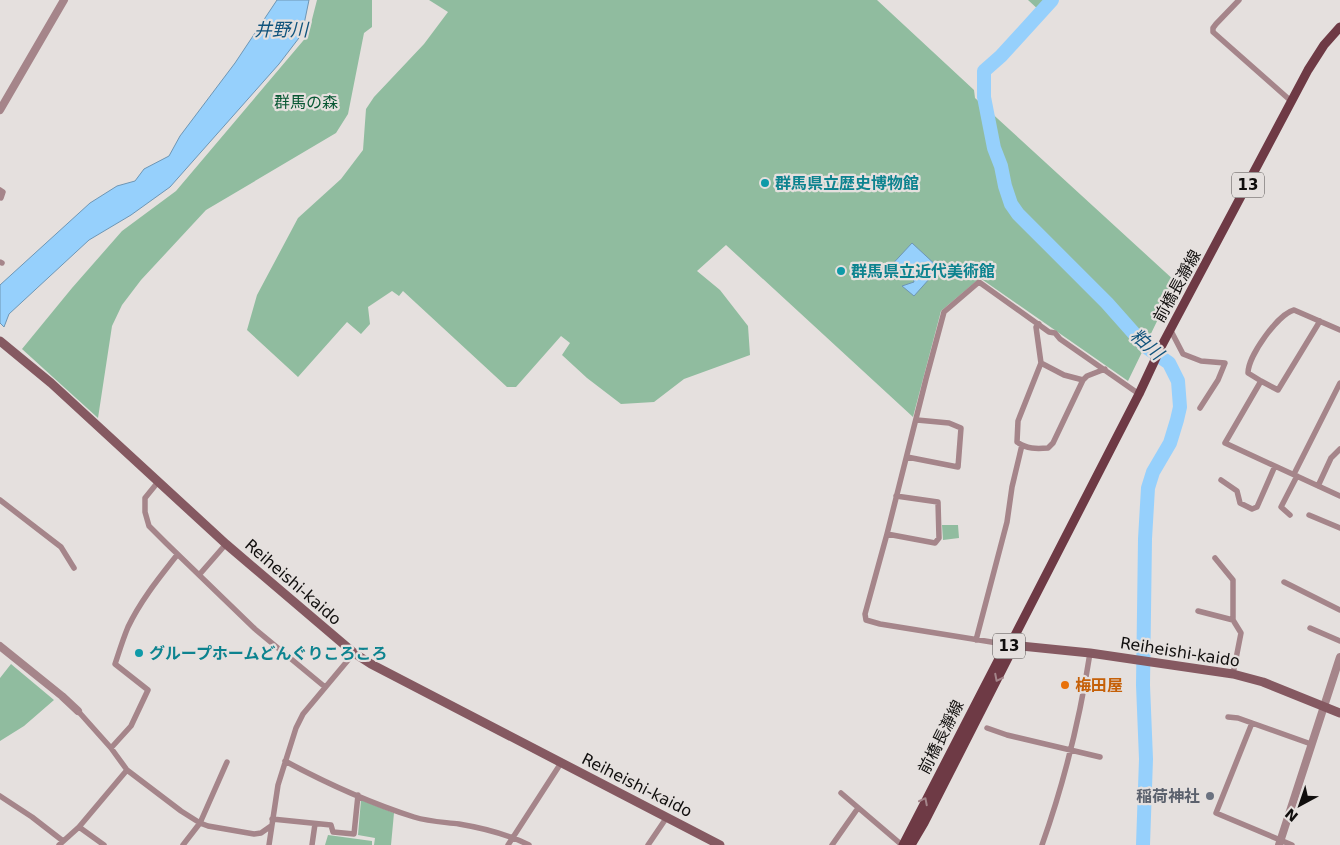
<svg xmlns="http://www.w3.org/2000/svg" width="1340" height="845" viewBox="0 0 1340 845" font-family="'DejaVu Sans','Noto Sans JP',sans-serif">
<style>
.green{fill:#90bc9f}
.water{fill:#96d0fc;stroke:#6e96b4}
.lines{fill:none;stroke-linecap:round;stroke-linejoin:round}
.river{stroke:#96d0fc;stroke-width:14}
.minor{stroke:#a5858a;stroke-width:5.5}
.tertiary{stroke:#a5858a;stroke-width:8}
.secondary{stroke:#855961;stroke-width:9}
.primary{stroke:#6e3a45;stroke-width:9}
.oneway{stroke:#a4858a}
.culture-dot{fill:#0f9aa8;stroke:#e5e0de;stroke-width:2}
.food-dot{fill:#e8710a;stroke:#e5e0de;stroke-width:2}
.worship-dot{fill:#6b7280;stroke:#e5e0de;stroke-width:2}
.labels{text-anchor:middle;dominant-baseline:central;stroke-width:4.5;stroke-linejoin:round;paint-order:stroke}
.shield{fill:#e5e0de;stroke:#504d4c;stroke-width:1}
.shield-label{font-size:15px;font-weight:bold;fill:#100e0d}
.park-label{font-size:16px;fill:#085733;stroke:#e5e0de}
.culture-label{font-size:16px;font-weight:bold;fill:#0d838f;stroke:#e5e0de;text-anchor:start}
.street-label{font-size:16px;fill:#100e0d;stroke:#e5e0de}
.food-label{font-size:16px;font-weight:bold;fill:#c56008;stroke:#e5e0de;text-anchor:start}
.worship-label{font-size:16px;font-weight:bold;fill:#5b616d;stroke:#e5e0de;text-anchor:end}
.water-label{font-size:18px;font-style:italic;fill:#10537c;stroke:#e5e0de}
</style>
<rect width="100%" height="100%" fill="#e5e0de"/>
<path class="green" d="M317 0H372V27L364 33 348 114 336 133 206 210 141 280 122 305 112 326 98 418 22 349 72 288 122 231 176 191 308 35Z
M429 0H877L974 90 975 98 1176 282 1128 381 980 278 941 311 913 417 726 245 697 271 720 290 748 326 750 355 684 379 654 402 621 404 587 378 562 355 570 343 561 336 516 387H507L403 291 399 296 392 291 368 307 370 324 361 334 347 322 298 377 247 330 257 295 298 218 341 179 363 150 366 109 374 97 424 44 448 12Z
M1028 0H1047L1041 12Z
M942 525H958L959 538 943 540Z
M11 664 54 700 24 726 0 741V678Z
M361 800 394 813 391 845H374L375 838 358 835Z
M328 835 372 841V845H325Z"/>
<path class="water" d="M277 0H309L302 34 279 64 170 187 131 215 89 240 9 314 4 327 0 323V285L90 203 117 186 135 181 144 169 169 156 180 136 235 63Z
M912 243 939 268 914 296 902 286 914 282 910 267 890 274 887 270Z"/>
<g class="lines">
<path class="river" d="M1052 0 1001 56 984 71V97L994 148 1001 166 1005 186 1011 204 1018 214 1107 303 1146 347 1169 363 1178 381 1180 407 1177 420 1170 443 1153 472 1148 488 1145 539 1143 685 1146 759 1143 845"/>
<path class="minor" d="M1239 0 1216 24 1213 28V32L1291 101
M0 190 3 192 1 198
M0 262 2 263
M1039 324 1036 327 1041 363 1018 421 1017 442C1027 449 1036 449 1048 448L1053 443 1083 380 1087 376 1105 369
M1170 329 1183 354 1201 361 1225 363 1218 380 1200 408
M1340 330 1294 310C1278 314 1248 356 1248 373L1261 381 1225 443 1340 496
M1041 363 1064 375 1083 380
M1261 381 1278 390 1320 321
M907 457 958 467 961 428 949 423 917 420
M1294 474 1340 383
M1221 480 1237 491 1240 503 1252 509 1257 507 1275 466
M158 482 145 498V512L149 526 166 543 255 629 325 687
M1318 486 1331 458 1340 449
M0 500 61 547 74 568
M1290 515 1281 507 1297 476
M1309 515 1340 528
M887 534 935 543 939 538 938 502 896 496
M1215 558 1233 580V620L1241 633 1233 674
M199 575 226 544
M1284 582 1340 610
M1198 611 1233 620
M1310 628 1340 641
M976 640 1007 522 1012 487 1022 445
M1010 645 880 624 866 620 865 614 887 534 926 379 944 312 979 282 1049 332 1055 333 1060 339 1139 394
M78 711 111 748 127 770 181 811 200 823 208 826 254 834 261 833 271 826
M1228 717 1238 718 1311 744
M1252 723 1216 813 1292 845
M987 728 1007 735 1100 757
M111 748 131 726 148 690 115 664C119 652 123 639 128 627 141 600 159 578 177 555
M285 761C326 783 370 803 414 817 430 822 444 822 459 824 483 828 507 834 529 845
M841 793 902 845
M0 796 32 817 63 841
M272 819 331 825 333 832 354 834 358 795
M79 827 104 845
M59 845 79 827 127 770
M183 845 200 823 227 762
M269 845 278 785 296 728 303 714 354 653
M312 845 315 824
M508 845 561 763
M648 845 667 817
M832 845 858 808
M1042 845C1064 783 1080 718 1090 653"/>
<path class="tertiary" d="M0 110 64 0
M0 646 62 696 78 711
M1279 845 1340 657"/>
<path class="secondary" d="M0 341 51 383 226 544 354 653 371 664 720 845
M1010 645 1090 653 1233 674 1263 682 1340 713"/>
<path class="primary" d="M1010 645 1139 394 1161 347 1308 70 1324 45 1340 27
M903 845 1003 651 1010 645V654L924 823 911 845"/>
</g>
<defs><path id="oneway-chevron" d="M-2-3.5L2.5 0L-2 3.5" fill="none" stroke-width="1.6" stroke-linecap="round" stroke-linejoin="round" transform="scale(1.25)"/></defs>
<g class="oneway">
<use href="#oneway-chevron" transform="translate(998 678) rotate(117)"/>
<use href="#oneway-chevron" transform="translate(924 801) rotate(-63)"/>
</g>
<g class="culture-dot">
<circle cx="765" cy="183" r="5"/>
<circle cx="841" cy="271" r="5"/>
<circle cx="139" cy="653" r="5"/>
</g>
<circle class="food-dot" cx="1065" cy="685" r="5"/>
<circle class="worship-dot" cx="1210" cy="796" r="5"/>
<g class="labels">
<g class="shield">
<rect x="1232" y="172.5" width="32" height="25" rx="4"/>
<rect x="993" y="633.5" width="32" height="25" rx="4"/>
</g>
<g class="shield-label">
<text x="1248" y="185">13</text>
<text x="1009" y="646">13</text>
</g>
<g class="park-label">
<text x="306" y="102">群馬の森</text>
</g>
<g class="culture-label">
<text x="775" y="183">群馬県立歴史博物館</text>
<text x="851" y="271">群馬県立近代美術館</text>
<text x="149" y="653">グループホームどんぐりころころ</text>
</g>
<g class="street-label">
<text transform="translate(1177 286) rotate(-61)">前橋長瀞線</text>
<text transform="translate(293 582) rotate(41)">Reiheishi-kaido</text>
<text transform="translate(1180 652) rotate(9)">Reiheishi-kaido</text>
<text transform="translate(941 737) rotate(-63)">前橋長瀞線</text>
<text transform="translate(637 785) rotate(27)">Reiheishi-kaido</text>
</g>
<g class="food-label">
<text x="1075" y="685">梅田屋</text>
</g>
<g class="worship-label">
<text x="1200" y="796">稲荷神社</text>
</g>
<g class="water-label">
<text x="281" y="29">井野川</text>
<text transform="translate(1147 344) rotate(41)">粕川</text>
</g>
</g>
<g transform="translate(1300 805) rotate(220)" stroke="#e5e0de" stroke-width="4" paint-order="stroke">
<path d="M0-4L9 19L0 12L-9 19Z" fill="#100e0d"/>
<text y="-8" font-size="14" font-weight="bold" text-anchor="middle" fill="#100e0d">N</text>
</g>
</svg>
